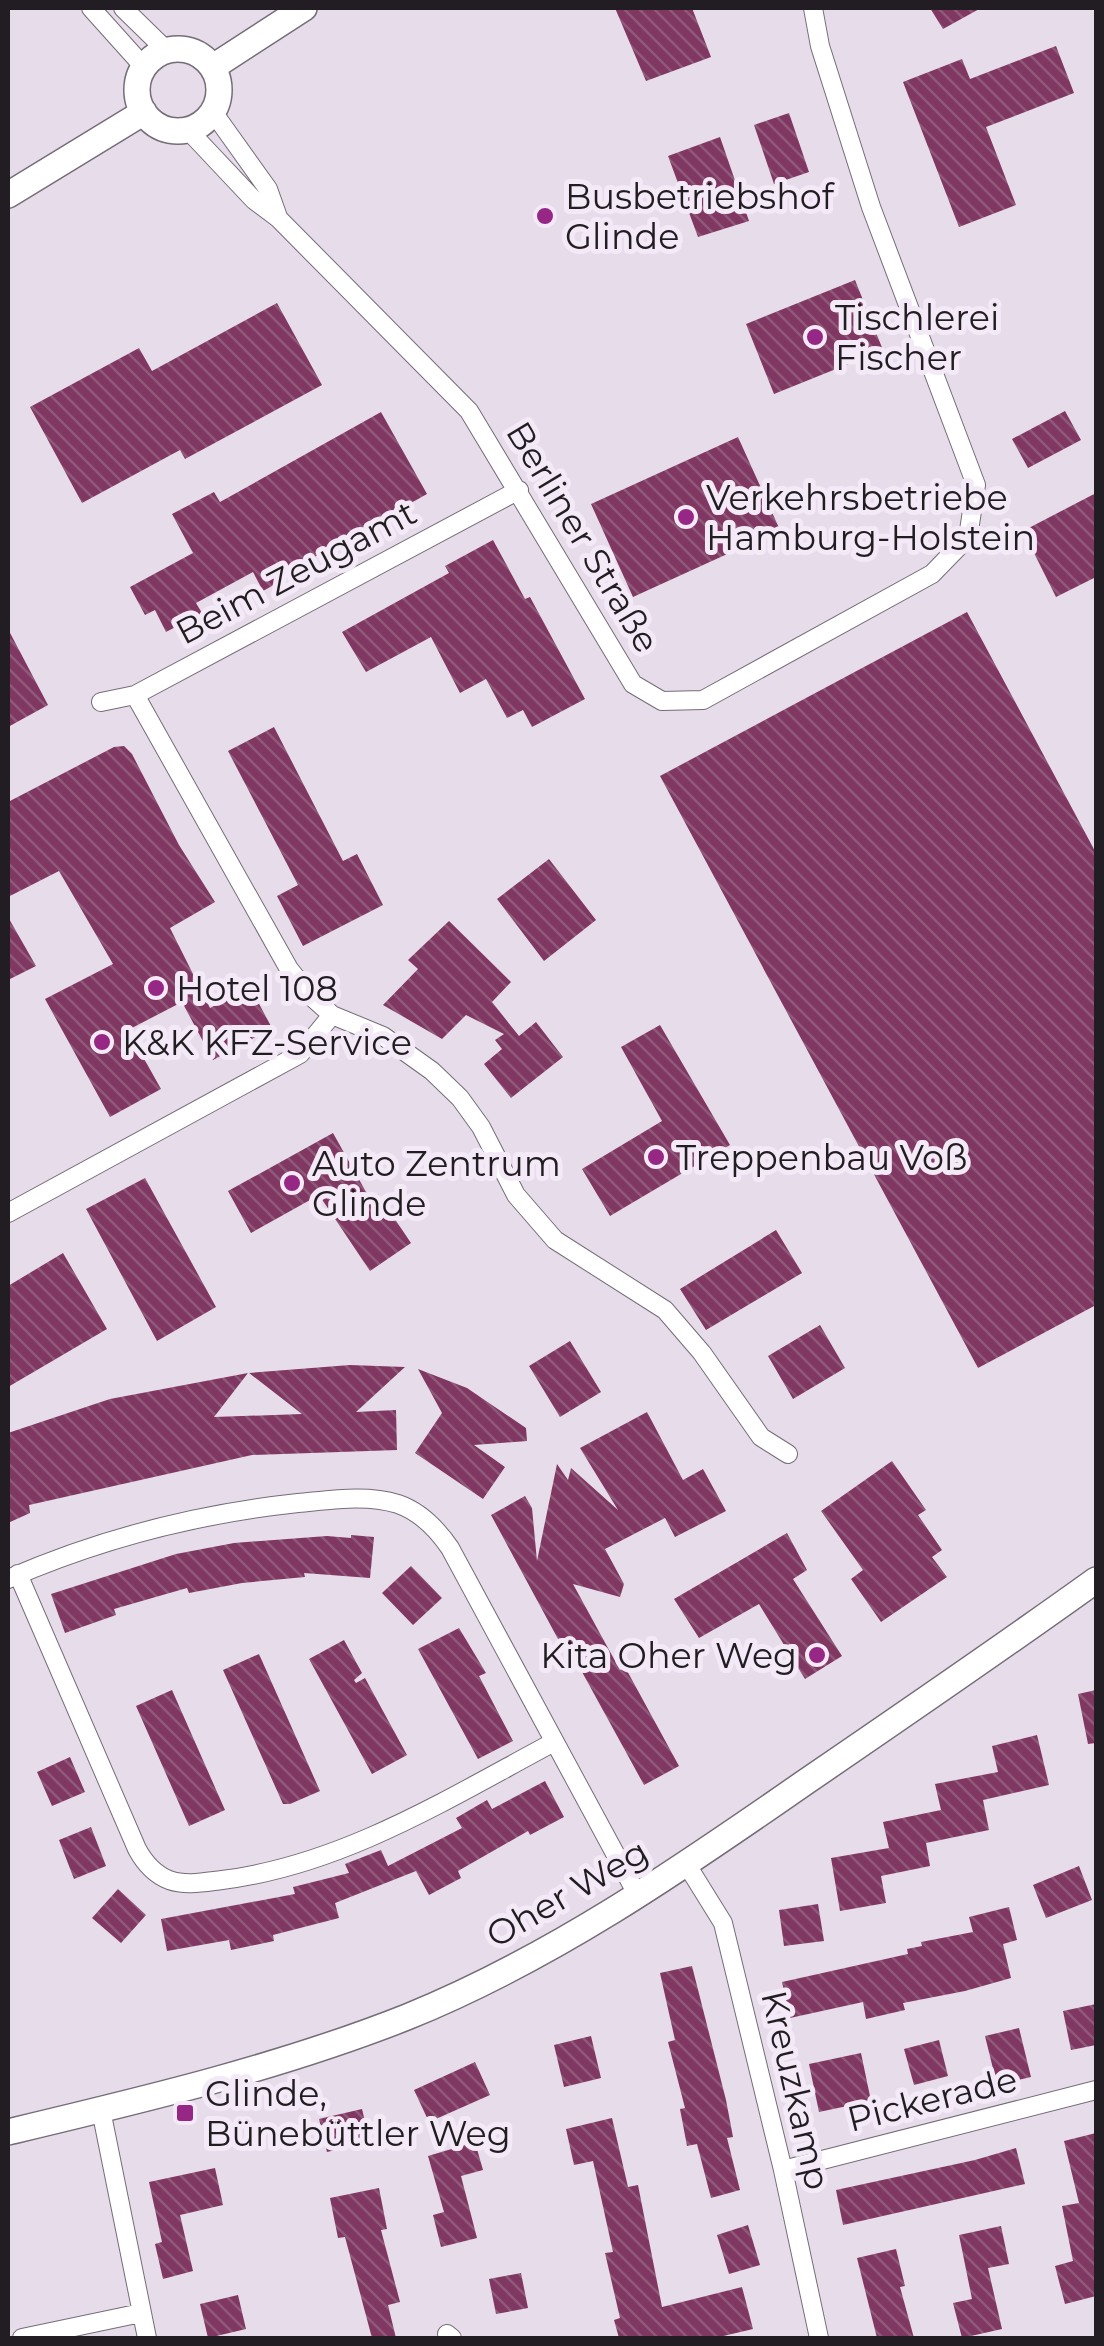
<svg xmlns="http://www.w3.org/2000/svg" width="1104" height="2346" viewBox="0 0 1104 2346" font-family="Montserrat,sans-serif">
<style>
.building{fill:url(#building-back-hatch)}
.lines{fill:none;stroke-linecap:round;stroke-linejoin:round}
.street-casing{stroke:#766c78;stroke-width:20}
.secondary-casing{stroke:#766c78;stroke-width:28}
.street{stroke:#fff;stroke-width:18}
.secondary{stroke:#fff;stroke-width:25}
.poi-dot{fill:#972785;stroke:#f4e9f7;stroke-width:4}
.labels{text-anchor:middle;dominant-baseline:central;stroke-width:10;stroke-linejoin:round;paint-order:stroke}
.poi-label{font-size:35px;fill:#211d22;stroke:#f4e9f7;text-anchor:start}
.street-label{font-size:35px;fill:#211d22;stroke:#f4e9f7}
</style>
<defs>
<pattern id="building-back-hatch" width="6" height="6" patternUnits="userSpaceOnUse" patternTransform="scale(2.5)"><rect width="6" height="6" fill="#803863"/><path d="M-1 5l2 2M0 0l6 6M5-1l2 2" fill="none" stroke="#8f597a"/></pattern>
</defs>
<rect width="100%" height="100%" fill="#e7dce9"/>
<path class="building" d="M615 8H692L711 57 646 81Z
M930 8H981L943 29Z
M1056 46 1074 93 986 127 1016 205 959 227 903 82 962 59 970 79Z
M789 113 809 172 774 184 754 125Z
M720 137 749 221 698 237 668 156Z
M855 280 883 350 774 394 746 324Z
M277 303 322 385 185 459 180 450 82 503 30 407 139 348 152 371Z
M1065 411 1081 440 1028 468 1012 439Z
M381 412 427 494 277 578 279 582 263 591 253 572 196 603 202 613 166 632 155 610 145 615 130 587 193 553 172 514 214 492 220 502Z
M738 437 780 530 633 597 591 504Z
M1096 493V577L1056 597 1023 531Z
M493 540 525 599 530 597 585 699 532 727 523 710 507 718 486 679 460 693 431 637 366 672 342 632 449 573 445 566Z
M967 612 1096 853V1305L978 1368 660 776Z
M8 629 48 705 8 727Z
M274 727 343 861 357 854 383 905 303 946 277 896 298 885 228 751Z
M124 746 132 754 179 845 215 902 170 928 210 1008 250 987 272 1028 213 1060 182 1002 128 1030 161 1089 110 1117 45 999 113 964 59 871 8 897V802L114 747Z
M549 859 596 920 544 961 497 899Z
M8 917 36 966 8 980Z
M449 921 511 982 492 1002 519 1036 536 1022 563 1057 511 1098 484 1064 502 1049 495 1040 504 1034 466 1015 442 1039 383 1005 418 969 408 960Z
M660 1025 730 1145 610 1216 582 1169 662 1121 621 1047Z
M333 1133 370 1199 378 1194 411 1243 370 1271 319 1195 251 1233 228 1191Z
M145 1178 216 1307 157 1341 86 1209Z
M776 1230 802 1273 706 1330 680 1289Z
M63 1253 107 1329 8 1387V1286Z
M820 1325 845 1368 793 1399 768 1356Z
M570 1341 601 1392 560 1417 529 1366Z
M350 1365 405 1367 356 1412 396 1410 397 1450 252 1455 29 1505 30 1513 8 1523V1433L110 1399 248 1373 214 1417 302 1414 249 1373Z
M418 1369 467 1388 526 1428 527 1441 474 1445 505 1467 483 1499 415 1453 442 1413Z
M647 1412 683 1480 703 1469 726 1511 675 1537 665 1518 605 1549 624 1584 620 1597 573 1584 620 1670 625 1667 679 1766 644 1785 576 1661 571 1663 491 1515 525 1496 532 1508 537 1561 557 1464 568 1480 571 1468 618 1510 580 1448Z
M892 1461 926 1510 918 1515 942 1550 932 1557 947 1577 881 1622 851 1579 863 1570 821 1511Z
M787 1533 807 1570 793 1579 842 1656 805 1679 759 1604 699 1638 674 1599Z
M351 1535 374 1537 370 1578 304 1573 305 1577 242 1583 189 1593 187 1588 114 1609 116 1615 65 1633 51 1594 176 1554 234 1543 327 1536 351 1538Z
M411 1566 442 1598 413 1625 382 1593Z
M459 1628 486 1673 479 1676 513 1741 478 1759 418 1649Z
M344 1640 362 1673 354 1680 356 1683 365 1678 407 1755 372 1774 309 1659Z
M259 1654 320 1791 290 1804H283L223 1670Z
M172 1690 225 1810 189 1826 136 1706Z
M1096 1690V1743L1088 1744 1078 1694Z
M1037 1735 1049 1785 983 1800 989 1830 926 1843 930 1866 881 1876 886 1903 840 1911 831 1858 889 1848 883 1822 941 1810 935 1784 998 1772 992 1746Z
M70 1757 85 1792 52 1806 37 1772Z
M545 1781 564 1817 530 1835 528 1831 458 1871 461 1878 429 1895 416 1871 335 1903 339 1918 273 1935 274 1941 231 1950 229 1940 167 1951 161 1919 295 1894 293 1887 349 1873 345 1864 381 1850 388 1866 462 1828 456 1818 487 1800 492 1809Z
M91 1827 106 1866 74 1879 59 1840Z
M1079 1866 1092 1900 1046 1918 1033 1885Z
M118 1889 146 1915 121 1943 92 1918Z
M818 1904 824 1941 784 1946 779 1910Z
M1009 1907 1017 1940 1003 1944 1011 1978 965 1991 903 2003 905 2010 866 2019 863 2002 790 2018 782 1982 908 1954 907 1949 922 1946 921 1942 973 1932 969 1917Z
M692 1966 726 2100 733 2137 727 2138 740 2190 711 2198 697 2144 687 2146 680 2109 685 2108 668 2042 675 2040 660 1973Z
M1096 2004V2045L1071 2050 1063 2011Z
M1019 2028 1031 2077 997 2085 985 2036Z
M591 2036 601 2078 564 2087 554 2045Z
M939 2040 948 2076 914 2085 904 2049Z
M861 2053 871 2101 819 2112 809 2064Z
M475 2062 490 2095 429 2122 414 2090Z
M362 2109 370 2142 327 2152 319 2119Z
M612 2118 628 2187 638 2185 662 2307 742 2287 753 2329 715 2338H619L614 2320 620 2318 605 2253 613 2252 593 2161 574 2165 566 2129Z
M1096 2133V2296L1065 2304 1055 2266 1073 2261 1062 2206 1079 2203 1064 2141Z
M475 2142 483 2170 461 2176 477 2238 441 2247 433 2215 444 2212 428 2156Z
M1016 2148 1025 2184 843 2225 836 2190 975 2160Z
M215 2168 223 2205 180 2215 193 2271 163 2279 155 2244 162 2242 149 2182Z
M379 2188 387 2229 381 2230 400 2302 388 2305 396 2338H372L345 2237 338 2238 330 2198Z
M748 2225 760 2265 729 2274 717 2235Z
M1001 2226 1009 2264 988 2268 1002 2329 962 2338 953 2303 972 2299 959 2235Z
M896 2249 905 2286 900 2287 914 2338H877L857 2258Z
M521 2273 528 2308 496 2314 489 2279Z
M238 2295 246 2329 208 2338 200 2304Z"/>
<g class="lines">
<defs>
<path id="street" d="M91 8 144 67
M123 8 167 51
M213 112 268 189 278 217
M188 130 254 200 278 218 469 411 633 684 662 701 703 700 932 574 968 537 976 485 871 207 820 46 813 8
M135 695 289 969 312 997 332 1015 383 1036 432 1071 460 1098 481 1127 516 1195 555 1240 665 1310 702 1353 761 1437 788 1454
M101 702 135 695 519 490
M8 1213 300 1054 332 1015
M18 1574 137 1849C144 1862 154 1874 169 1880 186 1886 205 1882 222 1880 343 1865 449 1798 554 1742
M8 1579C102 1538 196 1514 298 1503 331 1500 366 1494 398 1504 421 1512 437 1529 450 1548L638 1896
M687 1865 723 1923 783 2170 819 2338
M101 2110 147 2338
M783 2170 1096 2090
M447 2334 452 2338
M22 2338 141 2313"/>
<path id="secondary" d="M137 90a41 41 0 1 1 82 0a41 41 0 1 1-82 0Z
M213 67 304 8
M8 195 144 112
M8 2132C142 2100 278 2068 407 2017 550 1959 679 1870 804 1783 902 1716 1000 1649 1096 1580"/>
</defs>
<use href="#street" class="street-casing"/>
<use href="#secondary" class="secondary-casing"/>
<use href="#street" class="street"/>
<use href="#secondary" class="secondary"/>
</g>
<g class="poi-dot">
<circle cx="545" cy="216" r="10"/>
<circle cx="815" cy="337" r="10"/>
<circle cx="686" cy="517" r="10"/>
<circle cx="156" cy="988" r="10"/>
<circle cx="102" cy="1042" r="10"/>
<circle cx="656" cy="1157" r="10"/>
<circle cx="292" cy="1183" r="10"/>
<circle cx="817" cy="1655" r="10"/>
<rect x="175" y="2103" width="20" height="20" rx="5"/>
</g>
<g class="labels">
<g class="poi-label">
<text x="565" y="196">Busbetriebshof<tspan x="565" dy="40">Glinde</tspan></text>
<text x="835" y="317">Tischlerei<tspan x="835" dy="40">Fischer</tspan></text>
<text x="706" y="497">Verkehrsbetriebe<tspan x="706" dy="40">Hamburg-Holstein</tspan></text>
<text x="176" y="988">Hotel 108</text>
<text x="122" y="1042">K&amp;K KFZ-Service</text>
<text x="676" y="1157">Treppenbau Voß</text>
<text x="312" y="1163">Auto Zentrum<tspan x="312" dy="40">Glinde</tspan></text>
<text x="797" y="1655" text-anchor="end">Kita Oher Weg</text>
<text x="205" y="2093">Glinde,<tspan x="205" dy="40">Bünebüttler Weg</tspan></text>
</g>
<g class="street-label">
<text transform="translate(583 537) rotate(59)">Berliner Straße</text>
<text transform="translate(296 572) rotate(-28)">Beim Zeugamt</text>
<text transform="translate(567 1893) rotate(-30)">Oher Weg</text>
<text transform="translate(796 2090) rotate(77)">Kreuzkamp</text>
<text transform="translate(932 2099) rotate(-14)">Pickerade</text>
</g>
</g>
<rect width="1104" height="2346" fill="none" stroke="#211d22" stroke-width="20"/>
</svg>
